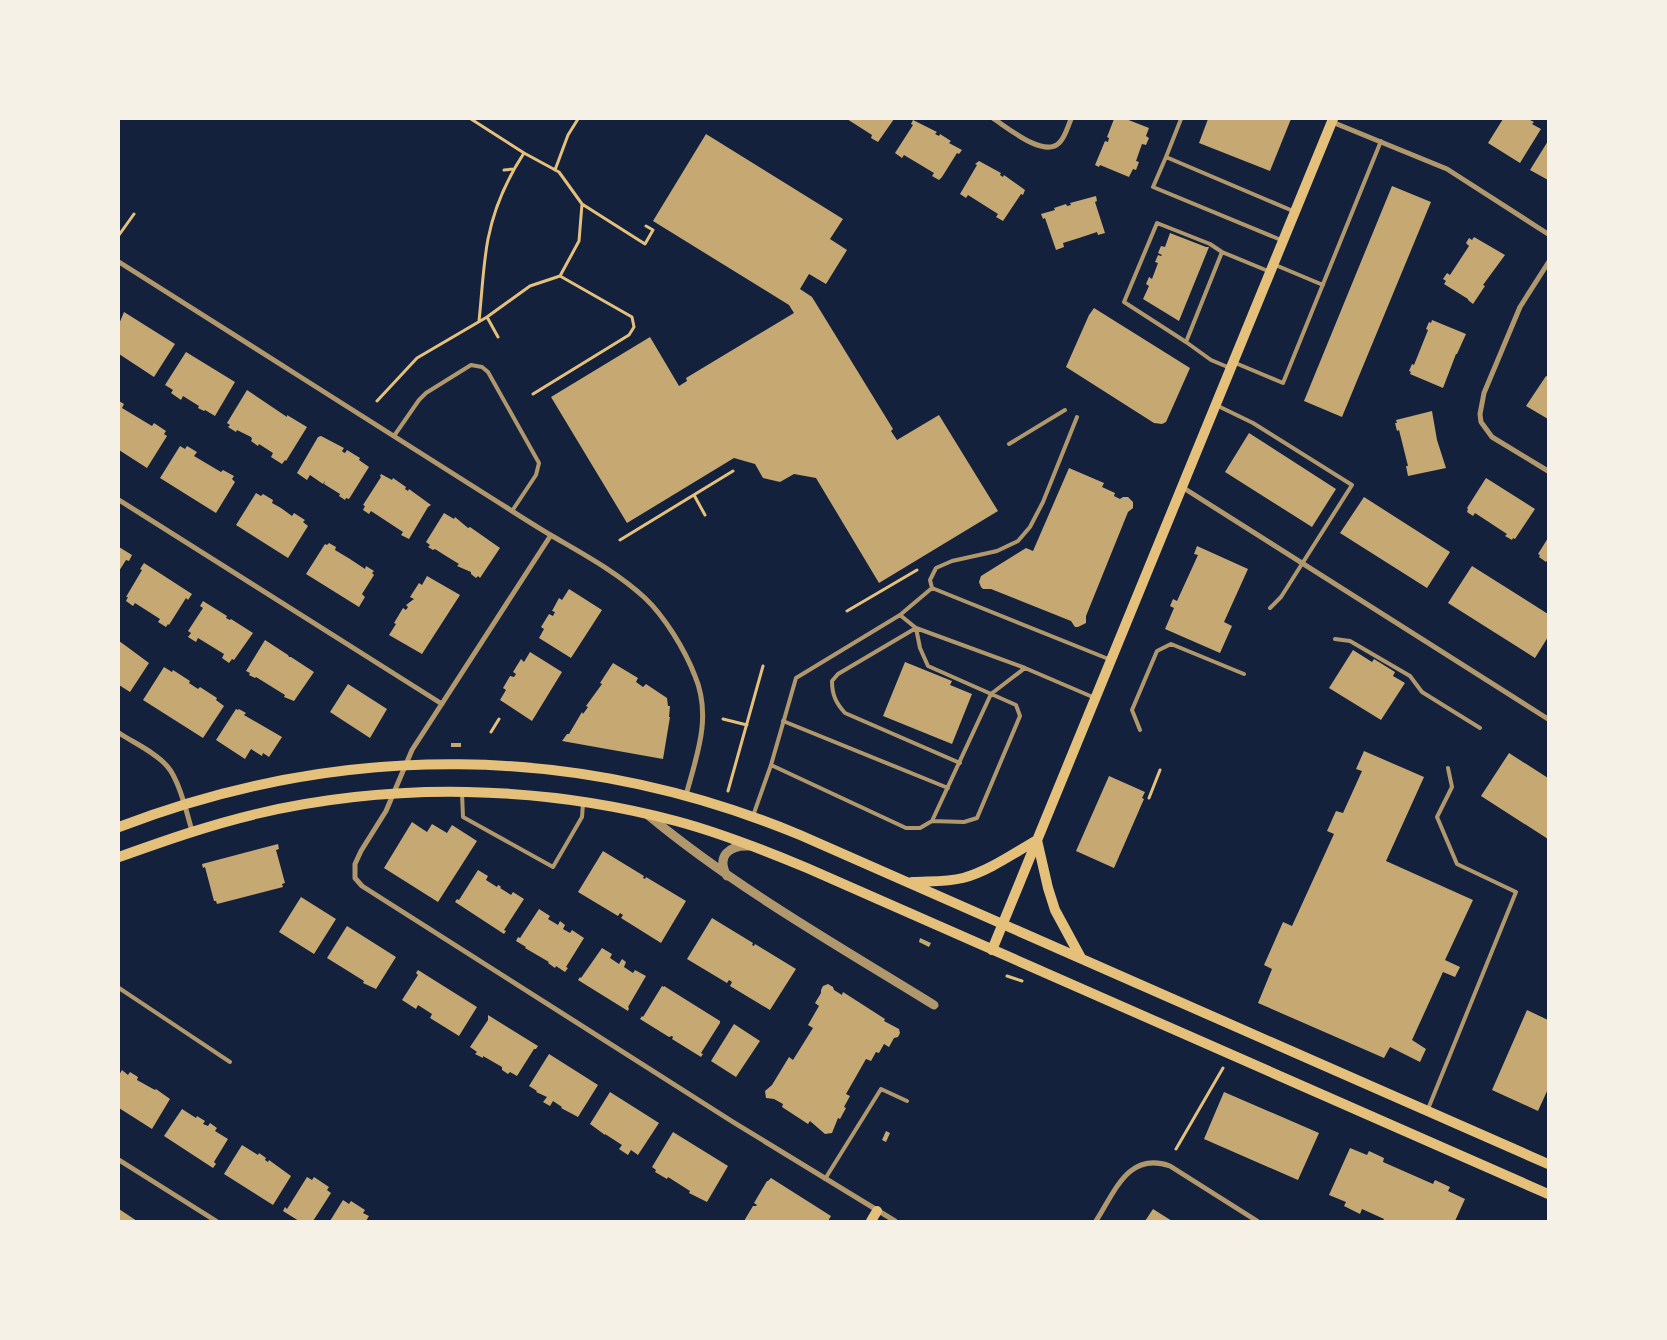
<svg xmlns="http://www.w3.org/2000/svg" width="1667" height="1340" viewBox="0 0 1667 1340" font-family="'Alegreya Sans',sans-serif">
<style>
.building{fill:#c6a872}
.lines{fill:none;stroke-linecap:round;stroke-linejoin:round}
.path{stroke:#e5c07b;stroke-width:3}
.service{stroke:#b1986c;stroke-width:4}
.minor{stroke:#b1986c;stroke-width:5}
.tertiary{stroke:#b1986c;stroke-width:9}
.secondary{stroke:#e5c07b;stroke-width:10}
</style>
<rect width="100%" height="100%" fill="#14213d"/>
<path class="building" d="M847 119H894L878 142 871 138 872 135Z
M1114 119H1126L1149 128 1146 136 1149 138 1146 145 1142 144 1136 161 1139 162 1136 170 1133 169 1129 177 1100 165 1099 167 1095 165 1105 141 1108 142 1109 138 1107 137Z
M1208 119H1291L1270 171 1199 143Z
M1503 119H1528L1534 122 1532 124 1541 129 1520 163 1488 143Z
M913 120 937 132 935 134 939 136 940 134 951 141 949 143 962 150 959 154 957 153 942 177 939 180 932 176 934 173 904 155 902 158 895 153 913 125 911 124Z
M706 134 843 219 830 239 847 250 826 284 809 274 800 289 812 297 893 429 891 431 897 440 939 415 998 511 879 583 816 478 794 474 780 482 763 478 755 464 734 458 627 523 551 397 650 337 679 386 687 381 686 378 794 313 789 305 653 221Z
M1548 141V180L1530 170Z
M979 161 1001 173 1000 175 1003 177 1004 175 1025 190 1023 195 1021 194 1003 221 996 217 998 214 968 195 966 198 960 194 977 165 975 164Z
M1392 186 1431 202 1342 417 1304 401Z
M1096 196 1097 201 1095 202 1105 233 1098 235 1097 232 1079 238 1063 243 1064 247 1056 250 1045 218 1043 219 1041 214 1055 210 1054 208 1066 204 1067 206 1071 205 1070 203Z
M1170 233 1206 247H1209L1179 321 1143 299 1149 286 1146 284 1149 277 1152 279 1158 263 1155 262 1158 255 1161 256 1162 255 1158 253 1161 246 1165 247Z
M1474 237 1505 255 1483 285 1485 286 1473 304 1468 300V299L1444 284 1446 281 1443 279 1447 273 1450 275 1469 246 1466 243 1469 238 1472 240Z
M1094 308 1190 368 1166 422 1162 424 1154 423 1066 367 1089 315Z
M124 312 175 344 154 377 119 354V324Z
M1432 320 1466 334 1457 354H1456L1443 388 1410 374 1411 372 1409 371 1412 364 1414 365 1428 330 1426 329 1429 322 1431 323Z
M186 352 235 382 215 416 205 410 204 411 198 408 199 406 183 396 181 400 171 393 173 390 165 385Z
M1546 376 1548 377V419L1526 406Z
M247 390 287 417V415L307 427 286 461 285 460 282 464 271 457 273 453 259 444 258 446 251 441 252 439 251 437 237 430 236 432 228 427 230 425 227 423Z
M119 401 124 404 122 408 152 426 154 423 166 431 164 434 167 436 147 468 119 450Z
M1432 411 1437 440 1446 468 1408 476 1406 466H1408L1399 430 1397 431 1395 423H1397L1396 420Z
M1249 433 1336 489 1312 527 1225 472Z
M321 436 344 448 342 451 343 452 345 453 347 450 360 458 359 460 369 467 349 499 346 498 345 500 339 496 340 494 324 484 325 481 323 484 310 475 307 480 297 473 318 437Z
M180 446 185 449 187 446 197 452 194 456 221 472 223 470 234 476 232 479 235 482 216 513 160 478Z
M1069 468 1104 483 1102 487 1115 493 1114 496 1120 499 1123 497H1128L1133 502V508L1128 512 1086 616V623L1078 627H1075L1071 621 991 589H983L981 587 979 582 981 576 1026 548 1033 551Z
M381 474 392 480 393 478 406 487 405 489 408 491 409 489 431 505 428 507 409 539 401 535 403 532 371 511 369 514 363 510 365 506 363 505 381 477 380 476Z
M1486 478 1535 509 1515 539 1513 538 1512 540 1505 536 1507 534 1475 513 1473 516 1467 512 1468 509 1467 508Z
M256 493 261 496 263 494 273 500 272 503 281 508 292 516 294 513 305 520 303 522 308 526 288 558 236 525Z
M1364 497 1450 552 1427 588 1340 533Z
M444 513 454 519 455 517 468 528 470 527 500 548 480 578 478 576 476 578 471 574V572L457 566 459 564 446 556 435 549 433 550 428 547 430 545 426 542Z
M1548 538V559L1546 562 1539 557 1540 555 1538 554Z
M329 543 336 547 335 550 350 559 365 569 366 566 374 571 372 573 374 575 362 594 365 597 359 607 306 574 325 544 327 545Z
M1197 546 1248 569 1224 622 1232 626 1220 653 1165 629 1174 608 1170 606 1173 599 1177 601 1198 555 1194 554Z
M119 547 132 555 129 561 126 560 119 571Z
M144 563 192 594 188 600 186 598 169 625 168 624 166 627 158 622 160 619 135 603 133 606 126 601 128 597H126L142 570 140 569Z
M1472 566 1548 614V637L1535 658 1448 603Z
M427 576 460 595 422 654 389 635 396 624 394 623 403 608 406 610 408 607 406 605 414 599 410 597 419 583 422 585Z
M569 589 602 610 571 658 539 638 544 629 541 627 549 614 553 616 555 612 552 611 559 598 562 600Z
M203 601 227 616 226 618 230 620 231 619 253 633 234 660 232 659 229 663 222 658 224 654 198 638 196 642 188 637 191 633 188 631 203 608 200 606Z
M265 640 288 655 289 657H291L314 672 294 701 284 697 285 695 256 677 255 678 249 675 250 673 246 671Z
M119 641 126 646 125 649 126 646 149 663 130 692 119 685Z
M1353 650 1372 662 1374 659 1395 672 1393 676 1405 683 1381 720 1329 688Z
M530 652 562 672 532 721 500 700 506 690 503 688 510 676 514 677 516 674 513 672 521 659 524 662Z
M905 662 952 681 950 685 972 694 952 744 883 716Z
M613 663 638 678 636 682 643 687 646 684 667 698 668 706H670L669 717H670L663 759 562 741 567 734H569L582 712 583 714 588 707 586 706 602 684 600 683Z
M164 667 172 672 173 670 190 681 189 683 198 689 200 687 217 698 216 700 224 706 203 738 143 700Z
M348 684 387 709 370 738 330 712Z
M236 709 238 710 239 709 246 713 244 715 282 737 269 757 263 753 262 756 251 749 245 759 216 740Z
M451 743H461V747H451Z
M1364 751 1424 777 1386 861 1473 900 1445 960 1460 967 1455 977 1443 972 1412 1040 1426 1049 1420 1062 1390 1047 1384 1058 1258 1003 1272 969 1264 965 1283 922 1292 926 1334 834 1327 831 1336 811 1343 813 1362 771 1356 769Z
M1509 753 1548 778V839L1481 796Z
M1109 776 1145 792 1142 798 1144 799 1114 868 1076 851Z
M412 822 427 832 432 824 447 833 452 825 477 841 438 902 384 868Z
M278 844 279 849 276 850 285 883 282 884 283 887 217 904 216 901H214L205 867 203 868 202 864Z
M603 851 644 876 643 878 645 879 646 877 686 901 661 943 621 918 623 915 620 913 618 916 578 892Z
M478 870 488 876 486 880 497 887 498 885 500 886 501 887 500 888 511 895 513 892 524 899 504 930 506 931 504 934 455 902 457 899 459 900Z
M301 897 336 919 314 954 279 932Z
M539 909 550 916 548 919 558 925 560 921 565 925 563 929 570 933 572 930 584 938 566 967 568 968 565 972 556 966 555 968 548 963 549 962 525 948 526 947 516 941 518 937 520 938Z
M712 918 753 943 752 945 754 946 755 944 796 969 770 1010 730 986 732 982 729 980 727 983 687 959Z
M347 926 396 957 376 989 363 983 364 981 327 958Z
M920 938 931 943 929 947 919 942Z
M602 948 612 954 610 958 619 964 622 959 626 962 624 967 633 973 635 970 646 976 628 1007 629 1008 628 1011 578 980 580 977 581 978Z
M418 970 477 1007 459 1036 430 1018 432 1014 418 1005 416 1009 402 1000 418 975 416 973Z
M828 984 833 987 834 990 842 995 843 992 885 1019 884 1021 899 1029 900 1033 898 1037 894 1038 889 1047 884 1044 879 1053 876 1052 871 1061 866 1059 846 1094 850 1096 844 1107 846 1108 840 1119 838 1118 832 1133 825 1134 810 1121 808 1124 782 1107 783 1104 774 1099 766 1098 765 1091 772 1085 789 1057 793 1060 813 1028 808 1025 819 1006 815 1003 821 993V990L823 986Z
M662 986 664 987V986L720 1021V1023L701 1053 703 1054 701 1057 672 1039 673 1037 672 1036 669 1037 640 1019 642 1016 643 1017Z
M1527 1010 1548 1020V1089L1538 1111 1492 1090Z
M488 1015 538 1046 536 1049H534L517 1076 510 1072 508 1074 502 1070V1067L483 1056V1058L475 1054 477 1052 470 1047 488 1020Z
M734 1024 760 1041 736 1077 711 1061Z
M549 1054 598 1085 578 1117 561 1108 562 1107 553 1101 550 1106 543 1102 547 1097 536 1092 537 1091 529 1086Z
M122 1070 128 1075 130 1072 138 1077 137 1080 155 1090 156 1089 170 1099 152 1129 119 1108V1075Z
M610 1092 659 1123 638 1155 631 1150 628 1155 619 1149 622 1145 605 1134V1135L590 1124Z
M1224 1092 1319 1133 1298 1180 1204 1139Z
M182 1109 196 1118 197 1116 205 1121 203 1124 208 1126 210 1123 217 1128 215 1131 228 1139 214 1162 216 1164 213 1168 164 1136Z
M886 1131 890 1133 886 1142 882 1140Z
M673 1132 728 1166 707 1202 689 1193 690 1191 668 1177 667 1179 655 1172 656 1170 652 1167Z
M242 1145 258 1155 259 1153 266 1158 265 1160 268 1162 269 1160 291 1176 273 1205 224 1174Z
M1350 1148 1367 1155 1369 1151 1384 1158 1383 1162 1433 1184 1435 1180 1450 1187 1448 1191 1465 1199 1455 1221H1383L1384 1219 1362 1209 1360 1214 1344 1206 1346 1202 1329 1195Z
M307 1177 312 1180 314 1177 329 1187 327 1190 331 1193 313 1221H299L283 1211 285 1207 287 1209Z
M771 1178 831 1216 828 1221H744L753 1206H756L757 1205 754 1203 767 1181H768Z
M343 1200 349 1204 351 1201 365 1210 363 1213 369 1216 366 1221H330Z
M119 1209 137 1221H119Z
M1153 1209 1172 1221H1145Z"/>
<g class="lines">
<path class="path" d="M504 170 514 169
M555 170 568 135 578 119
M582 204 645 244 653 230 646 226
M119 235 134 214
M487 317 498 337
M479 321C482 294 483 265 488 239 494 208 507 179 524 153
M533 394 629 335 634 327 632 317 560 276
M377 401 417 358 487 317 530 286 560 276 579 241 582 204 559 172 524 153 471 119
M694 495 705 515
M620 540 733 471
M847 611 917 570
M723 719 747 725
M491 732 499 719
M728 791 763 666
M1149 798 1160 770
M1007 976 1022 981
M1176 1149 1223 1068"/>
<path class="service" d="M1166 157 1181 119
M1281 240 1153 187 1166 157 1293 211
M1273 264 1323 285
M1186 342 1124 302 1157 223 1210 244 1222 252
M1233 362 1283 383 1381 141
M1230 368 1211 360 1186 342 1222 252 1268 271
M1216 405 1253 423 1352 485 1281 597 1270 608
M394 436 419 400 426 393 471 365 482 367 488 372 539 463 536 475 512 511
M1009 444 1065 410
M932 588 930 580 936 568 952 561 997 551 1018 541 1030 527 1043 502 1077 417
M900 615 932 588 1111 660
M1335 639 1350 641 1410 676 1422 692 1480 728
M783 721 948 788
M1140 730 1132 710 1157 651 1171 644 1244 674
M771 765 906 828H920L932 821 991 694 1025 668
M462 793 463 817 553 867 582 817 583 804
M753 816 771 765 796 678 900 615 916 628 1025 668 1095 698
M932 821 964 822 977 818 1020 716 1016 705 928 666 920 648 916 628 838 674 832 681C832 695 836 703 845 713L960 763
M119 988 230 1062
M1428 1109 1516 892 1457 864 1437 817 1452 787 1448 768
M825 1179 881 1089 907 1101"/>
<path class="minor" d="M994 119C1008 128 1044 158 1059 143 1065 138 1068 126 1071 119
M1332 122 1447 169 1548 234
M119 262C240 339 361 415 482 492 506 507 530 523 554 537 585 555 618 573 645 598 665 617 685 650 695 676 712 716 697 755 686 795
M1548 263 1520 307 1484 393 1480 414 1481 422 1492 437 1548 471
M1182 487 1548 719
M119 500 442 704
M551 535 412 750 386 811 361 851 355 864V878L362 886 733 1122 895 1221
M119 733C134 743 155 752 167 766 179 779 187 814 192 831
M119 1160 216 1221
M1096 1221C1115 1192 1128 1151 1170 1166L1257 1221"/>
<path class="tertiary" d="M648 815C736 888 837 945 934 1005
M727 876C716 856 729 845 749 846"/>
<path class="secondary" d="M119 827C343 741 578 743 800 835L1548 1164
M1037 840 1048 888 1055 910 1081 958
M119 857C164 841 209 825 256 814 392 782 541 785 676 821 721 833 764 850 807 868L1548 1194
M912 882C929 881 947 882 963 878 989 871 1014 853 1037 840
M992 950 1333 119
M871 1221 877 1211"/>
</g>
<rect width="1667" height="1340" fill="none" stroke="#f6f1e7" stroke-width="240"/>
</svg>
